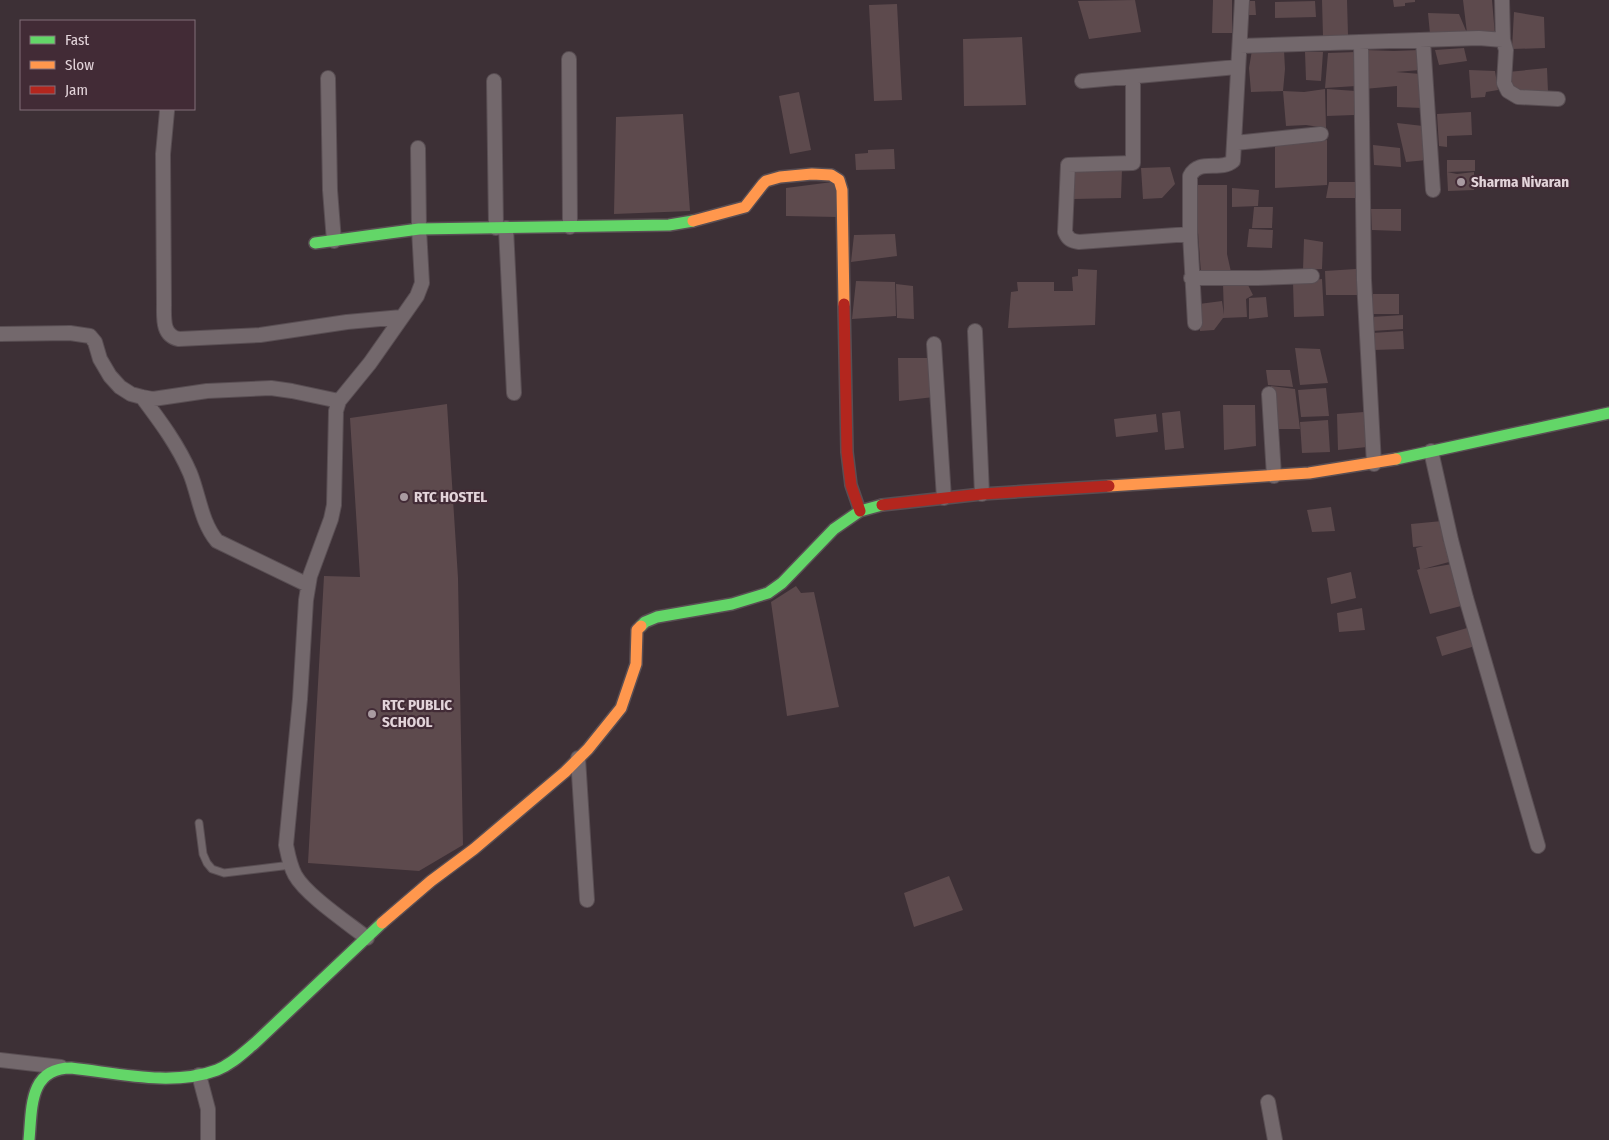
<svg xmlns="http://www.w3.org/2000/svg" width="1609" height="1140" viewBox="0 0 1609 1140" font-family="'Fira Sans Condensed',sans-serif">
<style>
.building{fill:#5d4a4d}
.lines{fill:none;stroke-linecap:round;stroke-linejoin:round}
.lane-casing{stroke:#594e53;stroke-width:9}
.street-casing{stroke:#594e53;stroke-width:16}
.fast-casing{stroke:#594e53;stroke-width:14}
.slow-casing{stroke:#594e53;stroke-width:14}
.jam-casing{stroke:#594e53;stroke-width:14}
.lane{stroke:#73686c;stroke-width:7}
.street{stroke:#73686c;stroke-width:14}
.fast{stroke:#63d668;stroke-width:11}
.slow{stroke:#ff974d;stroke-width:11}
.jam{stroke:#b3261e;stroke-width:11}
.poi-dot{fill:#a99ba1;stroke:#422b36;stroke-width:2}
.labels{text-anchor:middle;dominant-baseline:central;stroke-width:4.5;stroke-linejoin:round;paint-order:stroke}
.poi-label{font-size:15px;font-weight:bold;fill:#e3d4da;stroke:#422b36;text-anchor:start}
</style>
<rect width="100%" height="100%" fill="#3d3036"/>
<path class="building" d="M1135 0 1141 32 1089 39 1078 1Z
M1213 0H1232V33H1212Z
M1322 0H1347L1348 35 1323 37Z
M1393 0H1415V2L1405 3V6L1394 7Z
M1463 0H1492L1495 35 1467 33Z
M1245 1H1255L1256 15H1246Z
M1315 1 1316 17 1275 18V2Z
M897 4 902 100 874 101 869 5Z
M1514 12 1544 17 1545 48 1512 49Z
M1428 13 1459 14 1467 33 1430 34Z
M1022 37 1026 105 964 106 963 39Z
M1464 48 1467 61 1439 65 1435 50Z
M1252 50H1284L1285 69 1283 91 1304 92 1325 89 1326 128 1306 125 1286 126 1283 91 1251 92 1249 68Z
M1364 50 1394 51 1420 50V70L1396 72 1421 74 1422 108 1397 107V86L1364 89Z
M1305 52H1323L1321 81 1306 80Z
M1356 52V86L1325 88 1328 53Z
M1547 68 1548 92 1508 91V72Z
M1469 70 1495 71 1498 90 1486 92 1485 97 1471 98Z
M1327 89 1356 91 1354 115 1327 116Z
M799 92 811 150 790 154 779 96Z
M1471 112 1472 135 1447 136V147L1439 146 1437 114Z
M683 114 690 211 614 214 616 117Z
M1397 123 1423 126 1427 160 1406 162Z
M1327 140V185L1275 188V145Z
M1373 145 1400 148 1401 167 1374 165Z
M894 149 895 169 856 170 855 154 868 153V150Z
M1447 160H1475V171L1447 172Z
M1170 167 1175 184 1162 198 1143 199 1141 168Z
M1122 169 1121 198 1073 199 1074 170Z
M1447 172 1457 174 1474 172V190L1448 191Z
M840 181 838 217 786 216V188Z
M1329 182H1357V198H1326Z
M1196 185H1227V254L1231 272 1201 273 1198 233Z
M1232 188 1259 190 1258 206 1232 207Z
M1254 207H1273L1272 228H1252Z
M1371 209H1401V231L1372 230Z
M1249 229 1273 230 1272 248 1247 247Z
M895 234 897 256 851 262 854 235Z
M1304 239 1323 242 1322 269 1303 270Z
M1078 269 1097 270 1095 325 1008 328 1011 292 1018 291 1017 282H1054V291H1073L1072 277 1078 276Z
M1356 269 1359 295H1326L1325 271Z
M1322 279 1324 316 1294 317 1293 282Z
M856 281 895 282 896 316 852 319Z
M1247 283 1253 295 1246 299 1247 317 1223 318 1214 330 1200 331 1199 304 1222 301 1224 315 1223 284Z
M896 284 913 286 914 319 897 318Z
M1373 294H1399V314H1373Z
M1266 297 1268 317 1249 319V298Z
M1403 315V329L1372 331 1371 317Z
M1403 331 1404 349 1373 350 1372 333Z
M1295 348 1320 349 1328 383 1300 385Z
M898 358H932L934 397 899 401Z
M1266 370H1290L1293 387 1268 385Z
M1271 386 1295 389 1300 429H1274Z
M1326 388 1329 416 1301 417 1298 390Z
M447 404 458 578 463 845 419 871 308 863 324 576 360 577 350 418Z
M1223 405H1255L1256 446 1224 450Z
M1180 411 1184 448 1165 450 1162 413Z
M1364 412 1367 447 1338 450 1337 414Z
M1156 414 1158 432 1116 437 1114 419Z
M1328 420 1330 452 1302 453 1300 422Z
M1331 507 1335 531 1312 532 1307 510Z
M1442 521 1443 542 1451 540 1449 562 1423 569 1452 564 1465 605 1430 614 1417 570 1420 569 1416 548 1423 546 1413 547 1411 524Z
M1351 572 1356 598 1331 604 1327 578Z
M796 586 801 593 814 592 839 707 787 716 771 602Z
M1362 608 1365 630 1339 632 1337 613Z
M1474 626 1475 646 1442 656 1436 637Z
M949 876 963 910 914 927 904 893Z"/>
<g class="lines">
<defs>
<path id="lane" d="M199 823 203 854 207 863 212 869 224 873 291 865"/>
<path id="street" d="M1502 0 1503 40
M1423 41 1433 190
M1361 42 1364 280 1374 464
M1240 46 1479 38 1503 40 1506 50 1504 83 1508 91 1518 97 1558 99
M569 59 570 227
M1133 77V163L1068 165 1065 232C1068 239 1071 241 1079 242L1190 234
M328 78 330 190 334 241
M494 81 496 228
M1082 81 1237 67
M167 111 163 154 164 304C164 318 162 336 179 339L260 335 347 322 402 317
M1235 143 1321 134
M506 228 514 393
M1191 278H1258L1312 276
M1195 323 1190 234V176C1199 158 1220 172 1233 161L1242 0
M975 331 982 494
M0 334 70 333 90 336 95 342 100 359 110 376 120 387 131 394 142 397 153 399 207 391 271 388 292 391 339 401
M934 344 944 498
M1269 394 1274 476
M142 397C160 421 178 445 190 473 199 495 201 522 217 541L308 585
M1431 451 1451 540 1466 598 1538 846
M578 758 587 900
M367 938C348 923 306 895 295 875 290 866 288 855 286 845L300 699 306 600 310 576 331 519 334 505 336 411 339 401 370 363 410 306 417 296 422 283 419 229 418 148
M0 1060 61 1067
M199 1075 208 1109V1140
M1268 1102 1275 1140"/>
<path id="fast" d="M315 243 419 229 669 225 693 221
M1396 459 1609 413
M641 626 645 622 657 617 732 604 768 593 782 583 834 529 860 511 882 505
M29 1140C32 1108 29 1068 71 1068 117 1073 172 1087 217 1070 232 1064 243 1053 255 1043L382 923"/>
<path id="slow" d="M693 221 745 207 763 184 766 181 780 177 812 174 831 175 839 180 842 190 844 304
M1109 486 1309 473 1396 459
M382 923 431 881 474 849 565 772 588 749 621 708 636 664 637 630 641 626"/>
<path id="jam" d="M844 304 847 452 851 485 860 511
M882 505 982 494 1109 486"/>
</defs>
<use href="#lane" class="lane-casing"/>
<use href="#street" class="street-casing"/>
<use href="#fast" class="fast-casing"/>
<use href="#slow" class="slow-casing"/>
<use href="#jam" class="jam-casing"/>
<use href="#lane" class="lane"/>
<use href="#street" class="street"/>
<use href="#fast" class="fast"/>
<use href="#slow" class="slow"/>
<use href="#jam" class="jam"/>
</g>
<g class="poi-dot">
<circle cx="1461" cy="182" r="5"/>
<circle cx="404" cy="497" r="5"/>
<circle cx="372" cy="714" r="5"/>
</g>
<g class="labels">
<g class="poi-label">
<text x="1471" y="182">Sharma Nivaran</text>
<text x="414" y="497">RTC HOSTEL</text>
<text x="382" y="705">RTC PUBLIC<tspan x="382" dy="17">SCHOOL</tspan></text>
</g>
</g>
<rect x="20" y="20" width="175" height="90" fill="#422b36" stroke="#826f78"/>
<rect x="30" y="36" width="25" height="8" fill="#63d668" stroke="#826f78"/>
<text x="65" y="45" font-size="15" fill="#e3d4da">Fast</text>
<rect x="30" y="61" width="25" height="8" fill="#ff974d" stroke="#826f78"/>
<text x="65" y="70" font-size="15" fill="#e3d4da">Slow</text>
<rect x="30" y="86" width="25" height="8" fill="#b3261e" stroke="#826f78"/>
<text x="65" y="95" font-size="15" fill="#e3d4da">Jam</text>
</svg>
